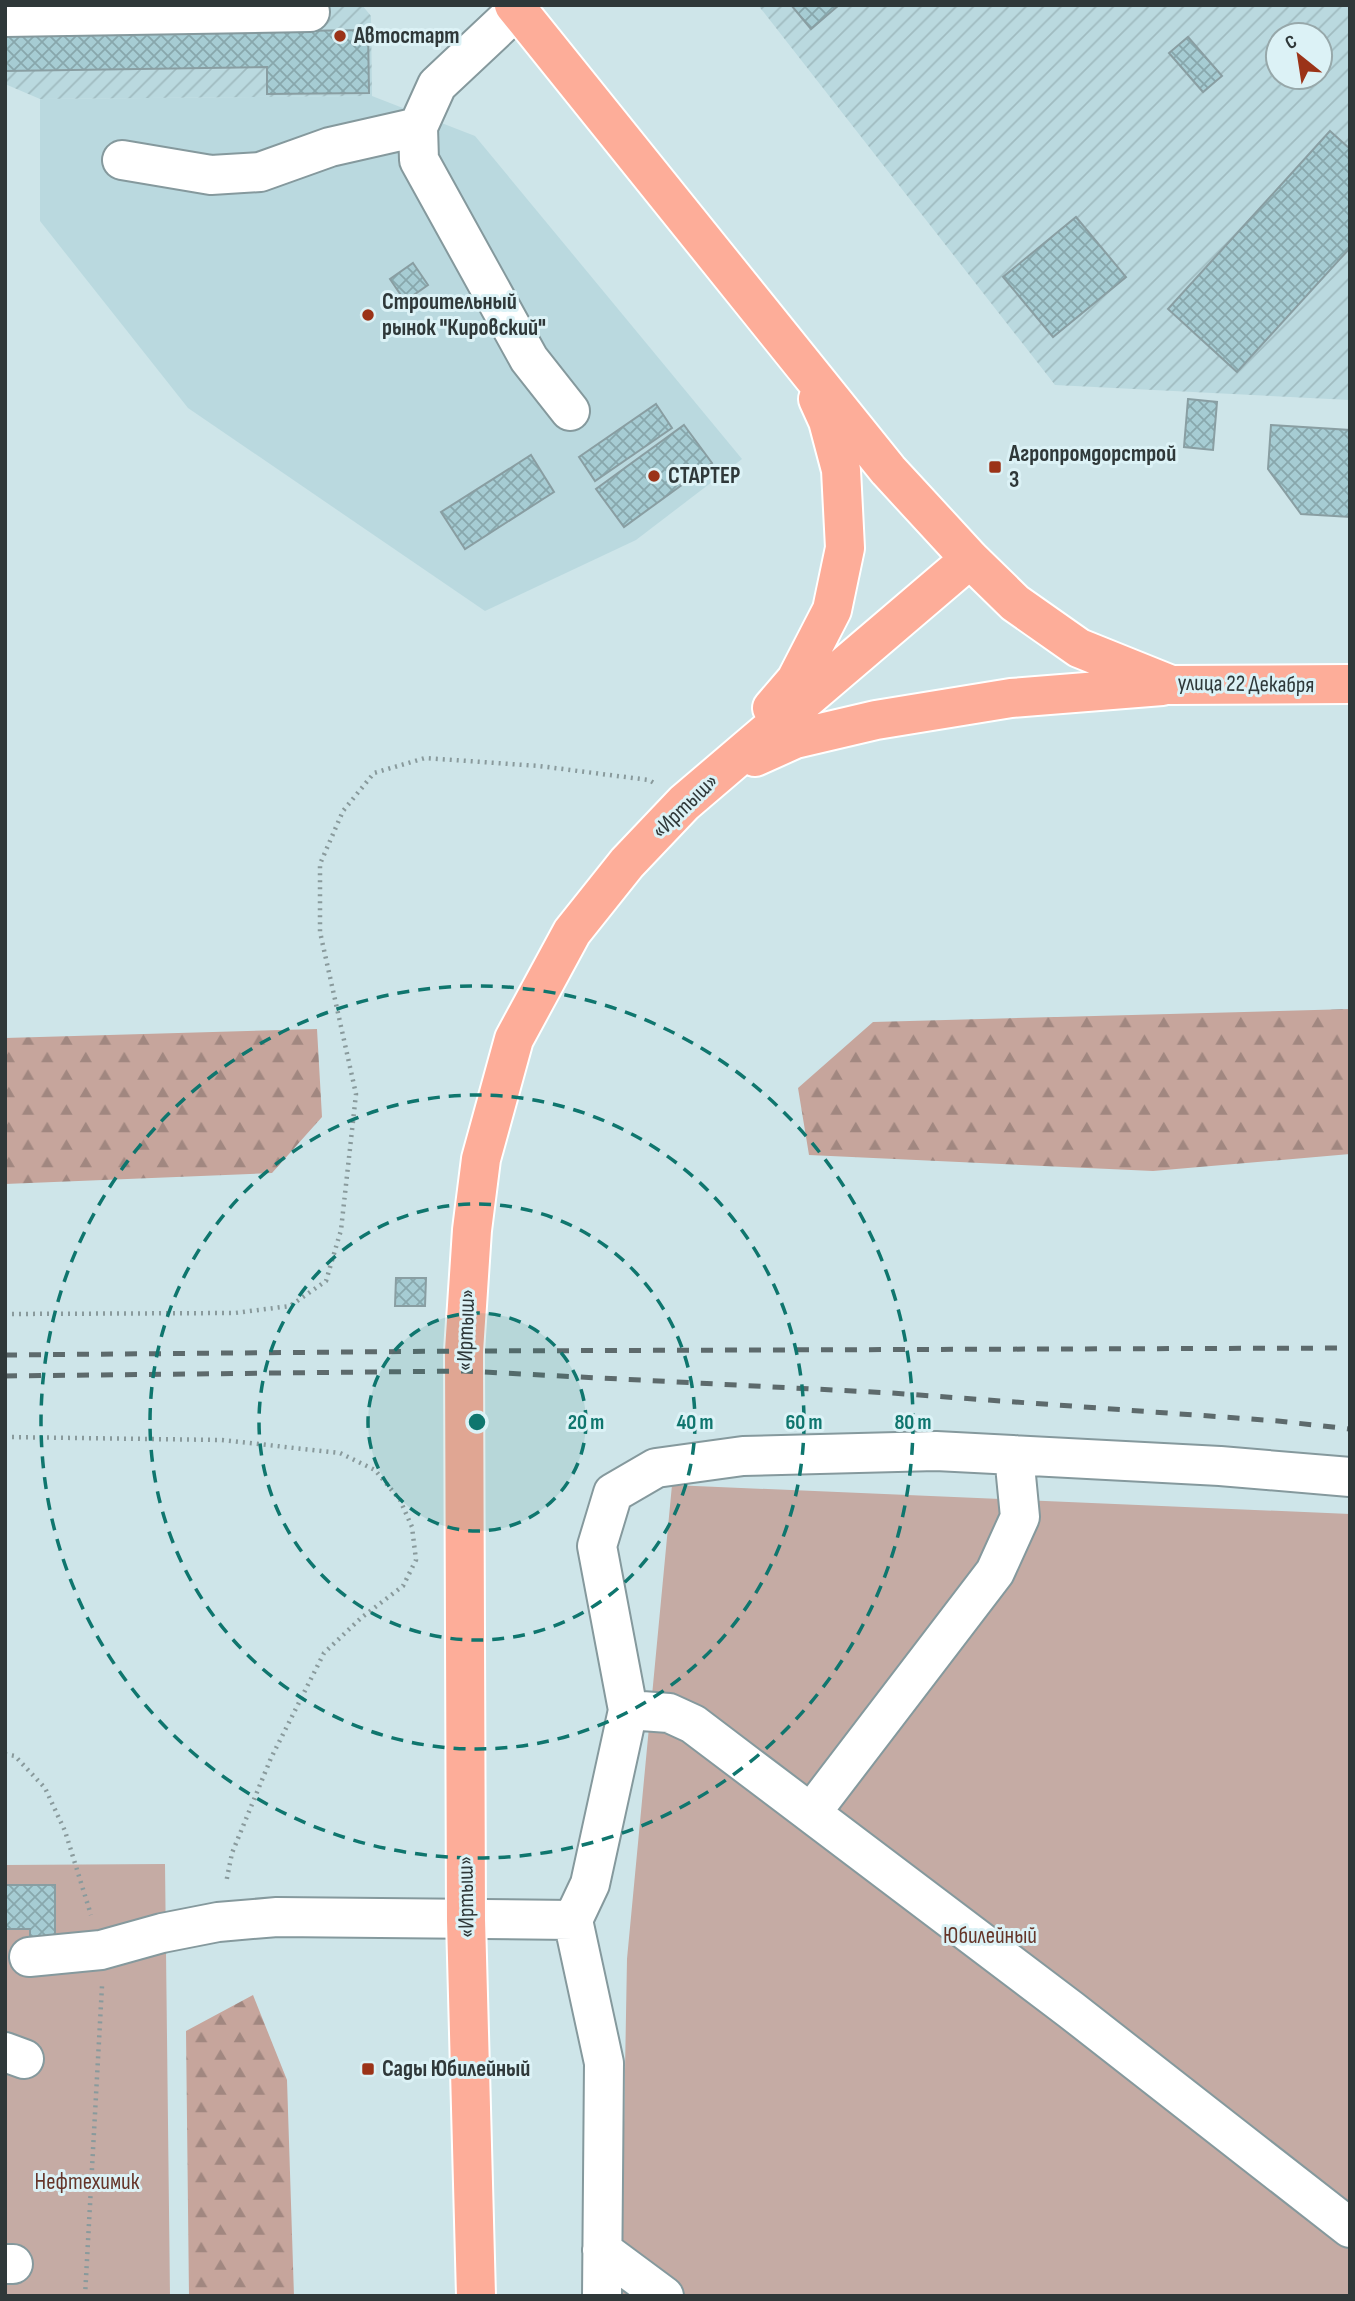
<svg xmlns="http://www.w3.org/2000/svg" width="1355" height="2301" viewBox="0 0 1355 2301" font-family="'Sofia Sans Condensed',sans-serif">
<style>
.built{fill:#bad9df}
.industrial{fill:url(#industrial-furrows);fill-rule:evenodd}
.forest{fill:url(#forest-firs)}
.garden{fill:#c5aba4}
.building{fill:url(#building-cross-hatch);stroke:#899ea2;stroke-width:2}
.lines{fill:none;stroke-linecap:round;stroke-linejoin:round}
.minor-casing{stroke:#85999d;stroke-width:42}
.major-casing{stroke:#fff;stroke-width:42}
.path{stroke:#899a9c;stroke-width:4.5;stroke-dasharray:2 5;stroke-linecap:butt}
.minor{stroke:#fff;stroke-width:38}
.major{stroke:#fdad99;stroke-width:38}
.rail{stroke:#5d6a6c;stroke-width:5;stroke-dasharray:12 12;stroke-linecap:butt}
.ring{fill:none;stroke:#0f766e;stroke-width:3.5;stroke-dasharray:12 9}
.poi-dot{fill:#9b3318;stroke:#dcf2f6;stroke-width:2.5}
.labels{text-anchor:middle;dominant-baseline:central;stroke-width:6;stroke-linejoin:round;paint-order:stroke}
.poi-label{font-size:23px;font-weight:bold;fill:#2f3839;stroke:#dcf2f6;text-anchor:start}
.street-label{font-size:23px;fill:#2f3839;stroke:#dcf2f6}
.park-label{font-size:23px;fill:#653529;stroke:#dcf2f6}
.centre{fill:#0f766e;stroke:#dcf2f6;stroke-width:3.5}
.ring-label{font-size:21px;text-anchor:middle;font-weight:bold;fill:#0f766e;stroke:#dcf2f6;stroke-width:6;stroke-linejoin:round;paint-order:stroke}
</style>
<defs>
<pattern id="industrial-furrows" width="10" height="10" patternUnits="userSpaceOnUse" patternTransform="scale(1.75)"><rect width="10" height="10" fill="#bad9df"/><path d="M-1 1l2-2M0 10L10 0M9 11l2-2" fill="none" stroke="#a0bbc0"/></pattern>
<pattern id="forest-firs" width="22" height="20" patternUnits="userSpaceOnUse" patternTransform="scale(1.75)"><rect width="22" height="20" fill="#c6a59c"/><path d="M5 1l3.5 6h-7zM16 11l3.5 6h-7z" fill="#a18780"/></pattern>
<pattern id="building-cross-hatch" width="8" height="8" patternUnits="userSpaceOnUse" patternTransform="scale(1.75)"><rect width="8" height="8" fill="#a6ccd3"/><path d="M0 0l8 8M0 8l8-8" fill="none" stroke="#88a7ac"/></pattern>
</defs>
<rect width="100%" height="100%" fill="#cee5e9"/>
<path class="built" d="M372 96 475 136 742 459 636 540 485 611 188 408 40 221V99Z"/>
<path class="industrial" d="M5 5H362L371 16 372 96 40 99 5 84Z
M758 5H1350V400L1055 385ZM1278 35H1320V77H1278Z"/>
<path class="forest" d="M1350 1009V1154L1153 1171 809 1155 798 1088 873 1022Z
M317 1029 322 1117 272 1173 5 1184V1038Z
M253 1995 287 2080 294 2296H189L186 2031Z"/>
<path class="garden" d="M672 1485 1350 1514V2296H621L627 1959Z
M165 1864 170 2296H5V1865Z"/>
<path class="building" d="M791 5H839L811 29Z
M368 30 369 93 267 94V67L5 71V35Z
M1188 37 1222 76 1203 92 1169 53Z
M1330 131 1350 149V248L1237 372 1168 309Z
M1076 217 1126 277 1053 337 1003 277Z
M413 263 428 285 405 301 390 279Z
M1188 399 1217 402 1213 450 1184 447Z
M656 404 672 428 595 481 579 457Z
M684 425 712 463 624 527 596 489Z
M1271 425 1350 430V517L1301 514 1268 469Z
M531 455 554 492 465 549 441 512Z
M396 1278H426L425 1306H395Z
M6 1885H55V1943L30 1944V1929H6Z"/>
<g class="lines">
<defs>
<path id="minor" d="M522 5 437 85 418 127 419 160 529 359 570 411
M5 17 310 12
M122 160 211 175 260 172 330 147 418 127
M628 1710 669 1713 693 1724 1071 2010 1350 2228
M811 1813 995 1572 1020 1517 1014 1455
M29 1957 101 1950 162 1933 218 1922 277 1917 573 1920
M5 2052 24 2059
M602 2250 664 2296
M5 2264H13
M602 2296 604 2063 573 1920 590 1884 628 1710 597 1546 613 1493 656 1468 743 1456 936 1451 1220 1466 1350 1477"/>
<path id="major" d="M514 5 888 470 970 559 1015 603 1079 648 1171 685 1350 684
M772 708 796 680 832 610 845 548 841 470 828 421 818 399
M755 757 795 739 876 720 1011 698 1162 686
M476 2296 466 1920 464 1351 472 1230 481 1159 514 1039 572 932 627 863 684 803 970 559"/>
</defs>
<use href="#minor" class="minor-casing"/>
<use href="#major" class="major-casing"/>
<path class="path" d="M5 1314 235 1313 290 1306 326 1281 341 1230 356 1094 320 932V864L343 811 374 773 425 758 539 766 649 780 654 783
M5 1437 222 1440 340 1453 375 1470 400 1500 412 1527 416 1560 403 1586 361 1618 324 1653 271 1758 232 1853 226 1883
M5 1754 15 1756 45 1788 65 1831 91 1915
M85 2296 102 1986"/>
<use href="#minor" class="minor"/>
<use href="#major" class="major"/>
<path class="rail" d="M5 1355 464 1351 1350 1348
M5 1376 464 1371 891 1393 1278 1421 1350 1429"/>
</g>
<circle cx="477" cy="1422" r="109" fill="#0f766e" fill-opacity=".12"/>
<g class="ring">
<circle cx="477" cy="1422" r="109"/>
<circle cx="477" cy="1422" r="218"/>
<circle cx="477" cy="1422" r="327"/>
<circle cx="477" cy="1422" r="436"/>
</g>
<g class="poi-dot">
<circle cx="340" cy="36" r="7"/>
<circle cx="368" cy="315" r="7"/>
<rect x="988" y="460" width="14" height="14" rx="3.5"/>
<circle cx="654" cy="476" r="7"/>
<rect x="361" y="2062" width="14" height="14" rx="3.5"/>
</g>
<g class="labels">
<g class="poi-label">
<text x="354" y="36">Автостарт</text>
<text x="382" y="302">Строительный<tspan x="382" dy="26">рынок "Кировский"</tspan></text>
<text x="1009" y="454">Агропромдорстрой<tspan x="1009" dy="26">3</tspan></text>
<text x="668" y="476">СТАРТЕР</text>
<text x="382" y="2069">Сады Юбилейный</text>
</g>
<g class="street-label">
<text transform="translate(1246 684) rotate(1)">улица 22 Декабря</text>
<text transform="translate(685 806) rotate(-44)">«Иртыш»</text>
<text transform="translate(466 1330) rotate(-88)">«Иртыш»</text>
<text transform="translate(466 1897) rotate(-91)">«Иртыш»</text>
</g>
<g class="park-label">
<text x="990" y="1936">Юбилейный</text>
<text x="87" y="2182">Нефтехимик</text>
</g>
</g>
<circle cx="477" cy="1422" r="10" class="centre"/>
<g class="ring-label">
<text x="586" y="1429">20 m</text>
<text x="695" y="1429">40 m</text>
<text x="804" y="1429">60 m</text>
<text x="913" y="1429">80 m</text>
</g>
<rect width="1355" height="2301" fill="none" stroke="#2f3839" stroke-width="14"/>
<g transform="translate(1299 56) rotate(330)"><circle r="33" fill="#dcf2f6" stroke="#97a8aa" stroke-width="2"/>
<path d="M0-5L12 26L0 18L-12 26Z" fill="#9b3318"/>
<text y="-10" font-size="19" font-weight="bold" text-anchor="middle" fill="#2f3839">С</text>
</g>
</svg>
